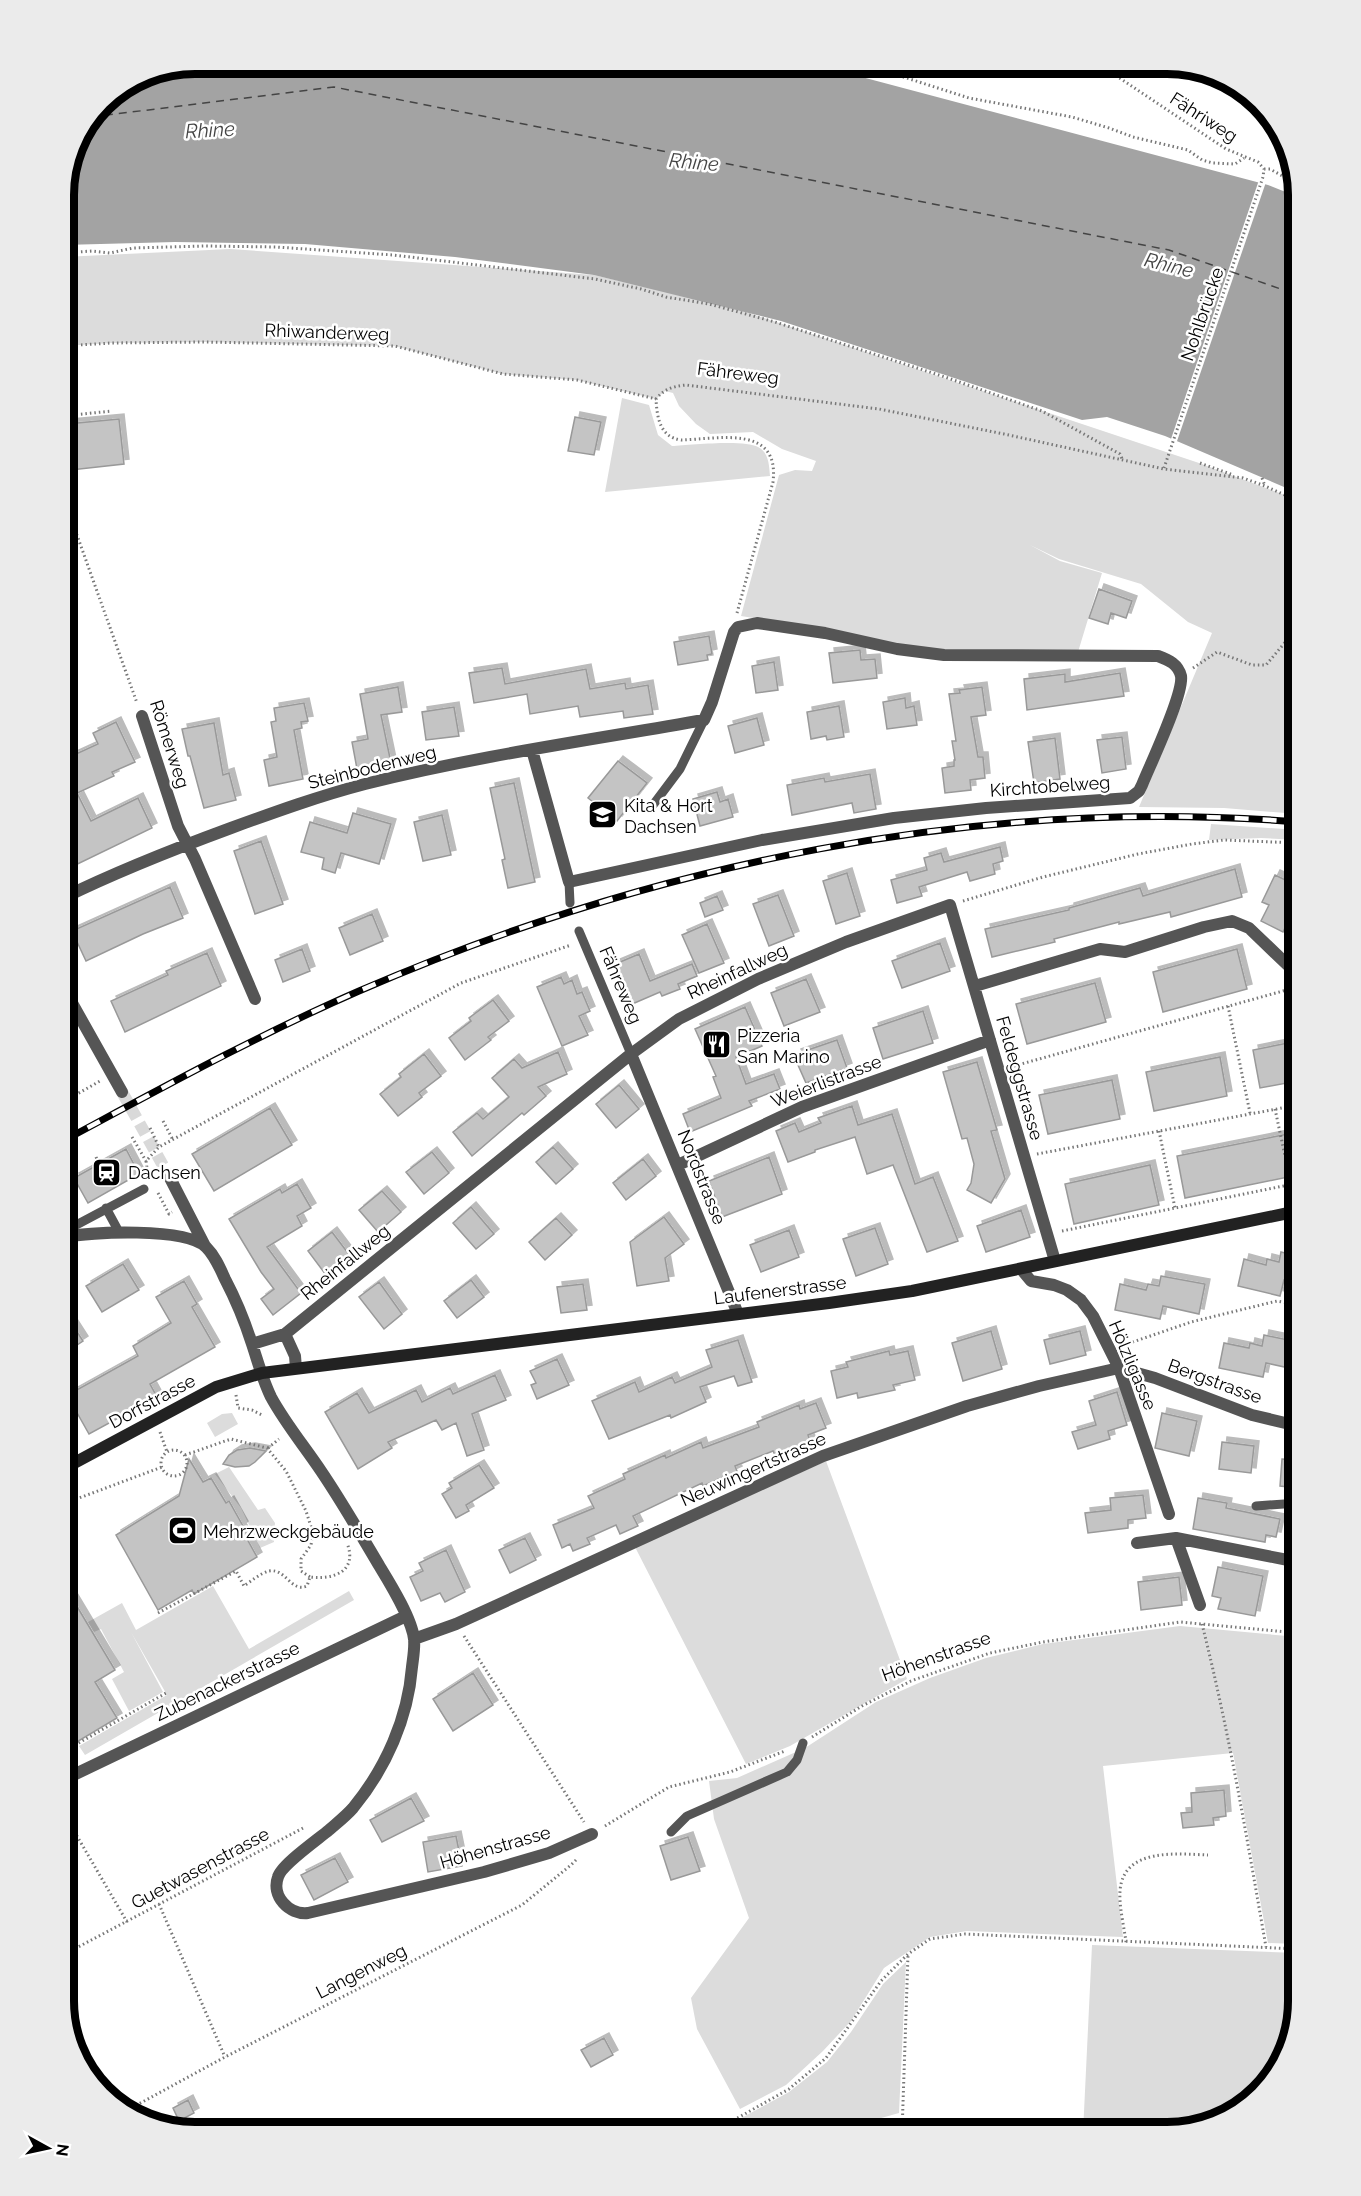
<svg xmlns="http://www.w3.org/2000/svg" width="1361" height="2196" viewBox="0 0 1361 2196" font-family="Raleway,sans-serif">
<style>
.green{fill:#dcdcdc}
.water{fill:#a3a3a3}
.pier{fill:#fff}
.lines{fill:none;stroke-linecap:round;stroke-linejoin:round}
.ferry{stroke:#444;stroke-width:1.5;stroke-dasharray:8 6;stroke-linecap:butt}
.building{fill:#c4c4c4;stroke:#999;stroke-width:1.5;filter:url(#shadow)}
.street-tunnel{stroke:#d9d9d9;stroke-width:12;stroke-dasharray:12 6;stroke-linecap:butt}
.path{stroke:#777;stroke-width:3;stroke-dasharray:1.5 3;stroke-linecap:butt}
.lane{stroke:#555;stroke-width:9}
.street{stroke:#555;stroke-width:12}
.secondary{stroke:#222;stroke-width:12}
.rail-casing{stroke:#000;stroke-width:7}
.rail{stroke:#fff;stroke-width:4.5;stroke-dasharray:14;stroke-linecap:butt}
.labels{text-anchor:middle;dominant-baseline:central;stroke-width:5;stroke-linejoin:round;paint-order:stroke}
.street-label{font-size:18px;fill:#000;stroke:#fff}
.poi-label{font-size:18px;fill:#000;stroke:#fff;text-anchor:start}
.water-label{font-size:20px;font-style:italic;fill:#444;stroke:#fff}
.rim{fill:none;stroke:#000;stroke-width:8}
</style>
<defs>
<filter id="shadow"><feDropShadow dx="5" dy="-5" stdDeviation="0" flood-color="#0004"/></filter>
</defs>
<rect width="100%" height="100%" fill="#fff"/>
<path class="green" d="M230 249 594 275 728 306 1199 463 1298 500V814L1224 808 1139 807 1212 633 1188 622 1141 584 1059 559 1030 545 1060 561 1102 573 1078 652 945 651 900 645 827 630 741 616 779 475 795 470 812 471 816 461 782 449 753 432 710 434 696 424 679 406 673 393 665 391 656 399 577 380 503 374 394 346 205 342 111 343 63 346V257Z
M622 398 649 405 658 435 672 446C689 445 745 439 758 447 769 453 769 465 770 476L605 492Z
M1211 824 1298 830V840L1261 838 1209 840Z
M232 1413 238 1424 215 1437 207 1423 222 1414Z
M826 1461 907 1679 790 1746 746 1764 635 1547Z
M229 1467 258 1510 265 1508 275 1523 274 1542 260 1548 241 1508 215 1474Z
M213 1586 249 1649 349 1591 354 1600 85 1755 79 1746 167 1695 131 1632 163 1692 129 1711 112 1679 124 1672 101 1629 94 1632 88 1622 122 1603 136 1630Z
M1180 1626 1298 1637V1944L1268 1943 1233 1753 1103 1766 1123 1937 967 1931 930 1937 884 1968 851 2021 823 2051 786 2085 740 2109 697 2029 691 1998 749 1918 714 1819 709 1781 737 1778 805 1748 876 1702 930 1678 986 1658 1043 1644Z
M1092 1945 1298 1953V2001L1280 2067 1225 2119 1166 2133H1083Z
M906 1962 899 2113 828 2133H702L734 2122 789 2092 827 2062 851 2032 883 1984Z"/>
<path class="water" d="M195 63H809L1268 185 1298 197V493L1165 436 1107 417 1082 420 781 321 594 275 455 257 305 244 175 242 63 245V187L73 144 102 101 145 73Z"/>
<path class="pier" d="M1259 180 1266 182 1176 444 1170 442Z"/>
<g class="lines">
<path class="ferry" d="M91 117 334 87 1169 250 1298 295"/>
</g>
<path class="building" d="M575 417 601 422 594 455 568 451Z
M119 419 124 464 71 470 67 424Z
M1099 589 1132 601 1126 618 1111 613 1108 624 1089 618Z
M709 636 712 654 707 655 708 660 678 665 674 642Z
M860 650 861 660 875 659 877 678 833 683 829 653Z
M774 662 778 690 756 693 752 666Z
M502 668 505 684 586 669 590 689 625 683 626 689 648 685 653 714 624 718 623 711 580 717 578 706 530 714 527 694 474 703 469 673Z
M1120 673 1124 696 1027 710 1024 679 1065 674V682Z
M398 687 402 712 381 715 391 763 357 769 352 742 368 739 360 694Z
M982 687 986 715 971 717 978 757H983L985 778 970 780 971 790 945 793 942 768 954 766V760H955L952 741H956L949 694 960 693 959 690Z
M905 698 906 708 914 706 917 725 887 729 883 702Z
M304 703 308 721 301 722 302 728 294 730 303 779 269 786 264 760 277 757 271 722 276 721 274 708Z
M839 706 844 737 827 740 826 736 811 739 807 712Z
M454 707 459 736 426 740 422 712Z
M757 718 764 745 735 753 728 726Z
M116 722 135 762 112 772 114 776 77 793 91 821 138 798 152 828 63 871V760L98 744 93 733Z
M214 723 223 775 229 773 236 800 204 808 190 756H188L182 729Z
M1122 737 1126 769 1102 773 1097 740Z
M1055 738 1060 779 1034 783 1028 742Z
M618 761 647 783 617 821 588 798Z
M870 774 876 809 854 813 852 803 792 815 787 785 824 778 825 782Z
M514 783 535 882 508 888 502 860 505 859 490 788Z
M717 792 720 802 728 799 733 817 700 826 693 799Z
M353 813 391 824 379 864 341 853 335 873 322 869 324 858 301 852 310 822 347 833Z
M442 815 451 855 423 861 414 822Z
M261 841 283 904 255 914 234 851Z
M1000 847 1003 861 993 864 995 874 970 881 967 872 919 887 922 896 897 903 891 880 927 870 924 858 941 853 944 862Z
M1235 869 1242 897 1171 917 1170 912 1119 924V922L1054 939 1055 942 992 957 985 929 1069 910V908L1140 888 1143 896Z
M847 873 860 916 836 924 823 881Z
M1275 875 1298 886V901L1283 932 1261 921 1269 905 1262 902Z
M170 887 183 918 143 934 86 961 72 931Z
M778 895 794 936 769 946 753 904Z
M717 896 723 910 705 917 700 903Z
M372 914 383 941 350 955 339 928Z
M707 924 724 963 699 973 682 935Z
M940 943 950 971 902 988 892 961Z
M302 949 310 971 283 982 275 960Z
M1237 949 1247 989 1163 1012 1153 972Z
M207 953 221 986 125 1032 111 1001 168 975 166 971Z
M639 954 650 981 692 964 697 976 678 984 680 989 662 996 660 992 630 1005 613 965Z
M561 977 564 984 572 980 577 994 582 992 590 1011 579 1016 588 1035 562 1046 537 987Z
M806 979 820 1012 784 1026 771 993Z
M1095 983 1106 1022 1027 1044 1016 1004Z
M493 1000 509 1021 488 1037 491 1040 465 1060 449 1038 471 1021 469 1018Z
M745 1007 762 1046 736 1057 746 1084 774 1074 780 1089 749 1101 752 1106 690 1132 683 1114 721 1098 713 1077 716 1076 695 1029Z
M923 1011 933 1043 883 1059 873 1028Z
M837 1040 847 1068 806 1083 798 1065 800 1064 796 1054Z
M1298 1041V1081L1260 1088 1253 1050Z
M558 1052 567 1074 538 1087 546 1096 524 1115 522 1113 472 1156 453 1132 477 1113 483 1119 509 1097 492 1078 514 1059 522 1068Z
M424 1054 441 1076 419 1093 422 1097 398 1116 380 1094 401 1077 399 1074Z
M1220 1057 1227 1096 1154 1111 1146 1072Z
M977 1062 997 1130 991 1131 1005 1179 991 1203 967 1190 971 1183 974 1164 967 1138 962 1139 943 1072Z
M1112 1080 1120 1119 1048 1134 1039 1095Z
M619 1085 639 1109 616 1128 596 1104Z
M852 1106 858 1125 892 1114 915 1184 933 1177 958 1241 927 1252 893 1165 867 1174 855 1137 815 1150V1152L788 1162 776 1131 795 1123 799 1132 821 1123 818 1118Z
M270 1108 292 1145 214 1191 192 1154Z
M1298 1132V1175L1185 1198 1177 1156Z
M553 1147 573 1169 556 1184 536 1162Z
M126 1149 139 1174 88 1203 74 1178Z
M432 1152 449 1173 424 1194 406 1172Z
M769 1157 782 1194 722 1217 709 1181Z
M643 1159 656 1176 626 1200 613 1183Z
M1150 1165 1159 1205 1074 1224 1065 1184Z
M297 1184 311 1208 297 1216 302 1226 267 1247 301 1293 273 1315 261 1299 274 1289 261 1272 229 1219 280 1189 282 1193Z
M382 1191 401 1212 378 1232 359 1210Z
M471 1207 494 1234 476 1249 453 1223Z
M1021 1210 1030 1237 986 1252 977 1226Z
M664 1217 684 1244 665 1258 669 1281 637 1286 630 1242Z
M556 1218 572 1235 545 1260 529 1242Z
M875 1228 888 1264 856 1276 843 1239Z
M789 1230 799 1257 761 1272 750 1245Z
M332 1232 351 1257 326 1275 308 1251Z
M1281 1252 1298 1256V1283L1284 1280 1280 1296 1238 1286 1244 1259 1266 1265 1267 1259 1279 1262Z
M123 1264 139 1290 102 1312 86 1286Z
M1161 1276 1205 1284 1199 1314 1163 1306 1160 1319 1115 1310 1120 1284 1146 1290 1148 1284 1159 1286Z
M471 1280 484 1297 457 1318 444 1301Z
M184 1281 197 1304 192 1307 215 1347 150 1384 157 1397 89 1434 71 1402 77 1399 73 1392 138 1356 133 1346 171 1323 156 1297Z
M379 1282 402 1314 384 1329 359 1297Z
M583 1284 587 1310 561 1313 557 1287Z
M63 1310 83 1341 71 1349 63 1338Z
M991 1331 1002 1369 963 1381 952 1343Z
M1080 1331 1086 1355 1050 1364 1044 1340Z
M1264 1335 1298 1342V1370L1266 1363 1263 1377 1219 1368 1224 1343 1249 1348 1250 1343 1262 1346Z
M738 1340 752 1382 738 1386 734 1376 700 1387 706 1402 671 1418 670 1415 609 1439 592 1401 635 1382 639 1392 672 1377 675 1383 712 1367 706 1350Z
M889 1351 890 1355 908 1351 915 1380 893 1385 895 1390 858 1398 857 1393 837 1398 831 1371 848 1367 846 1362Z
M557 1359 569 1385 537 1399 531 1385 536 1383 530 1371Z
M495 1375 506 1400 472 1414 484 1450 467 1456 456 1423 442 1430 436 1420 388 1442 392 1448 358 1469 325 1412 357 1393 369 1413 416 1390 422 1402 450 1388 453 1394Z
M1117 1392 1127 1425 1108 1431 1110 1439 1078 1449 1072 1432 1096 1425 1089 1401Z
M816 1403 826 1428 808 1435 810 1441 775 1455 773 1451 735 1466 737 1471 703 1486 702 1483 633 1516 638 1526 620 1534 616 1525 587 1538 590 1544 573 1551 570 1544 562 1548 553 1525 594 1508 588 1496 625 1479 623 1474 665 1455 666 1458 701 1442 703 1448 759 1427 757 1422 799 1405 800 1409Z
M1162 1413 1197 1421 1189 1456 1155 1448Z
M1222 1442 1254 1446 1251 1473 1219 1469Z
M250 1448 266 1451 255 1462 249 1466 235 1467 223 1464 229 1455 237 1450Z
M189 1459 203 1482 211 1478 226 1503 229 1501 243 1526 241 1528 257 1557 194 1594 192 1590 158 1610 116 1535 179 1496Z
M1282 1459 1298 1460V1488L1280 1486Z
M479 1465 494 1488 466 1505 469 1511 456 1518 442 1494 452 1488 449 1483Z
M1143 1495 1146 1518 1128 1520V1528L1088 1533 1085 1513 1111 1510 1110 1498Z
M1198 1498 1227 1503 1226 1508 1280 1519 1276 1537 1266 1535 1265 1542 1193 1529Z
M525 1538 536 1560 510 1573 499 1550Z
M446 1550 465 1592 445 1602 440 1593 421 1601 410 1577 423 1571 419 1563Z
M1218 1567 1263 1576 1255 1616 1218 1609 1221 1598 1212 1596Z
M1179 1577 1182 1605 1141 1610 1138 1582Z
M63 1583 115 1670 95 1682 117 1718 70 1746 63 1735Z
M473 1673 493 1705 453 1731 433 1699Z
M1224 1790 1226 1816 1213 1818 1214 1825 1183 1828 1181 1813 1192 1812 1191 1793Z
M411 1798 424 1821 382 1842 370 1820Z
M456 1836 462 1866 428 1872 423 1842Z
M688 1837 700 1871 671 1880 660 1846Z
M335 1858 348 1882 314 1900 301 1875Z
M604 2038 613 2055 591 2067 581 2050Z
M188 2100 194 2113 179 2121 173 2108Z"/>
<g class="lines">
<path class="street-tunnel" d="M122 1092 170 1178"/>
<path class="path" d="M860 63 969 98 1072 117 1109 128 1133 137 1188 150 1202 160 1213 163 1235 164 1244 158
M1097 63 1226 149 1258 162 1264 169 1263 177 1164 468
M1264 169H1270L1295 183
M63 253 92 251 110 253 133 248 204 246 276 247 393 255 595 279 641 289 666 297 709 304 775 322 945 377 1042 411 1120 454 1123 461
M63 346 111 343 205 342 395 346 503 374 577 380 656 399
M63 416 112 411
M1200 463 1233 475
M1262 478 1265 486
M63 496 137 703
M737 613 773 482C780 424 719 439 681 440 660 437 657 418 656 399 664 389 674 386 686 385L879 409 1004 434 1164 469 1243 478 1265 486 1298 501
M1193 668 1217 652 1252 665H1266L1298 627
M963 901 1043 877 1138 854 1192 844 1224 840 1298 843
M1228 1006 1250 1113
M1014 1066 1290 989
M63 1102 100 1081
M1275 1109 1291 1184
M163 1121 173 1140
M150 1128 159 1147
M1159 1131 1175 1208
M132 1137 146 1161
M1037 1154 1298 1105
M96 1157 99 1164
M148 1176 146 1161 159 1147 461 983 571 945
M63 1191 74 1210
M158 1193 169 1214 172 1212
M1062 1231 1298 1183
M1124 1345 1191 1322 1277 1301 1298 1305
M236 1395 238 1408 252 1410 262 1415
M160 1432 167 1452
M268 1448 279 1439
M161 1463a13 13 0 1 1 26 0a13 13 0 1 1-26 0Z
M185 1455 231 1439 267 1448 286 1471 306 1511 313 1533 311 1545 301 1559V1571L310 1577
M63 1484 75 1513
M63 1504 162 1467
M158 1613 236 1571 244 1586C251 1581 261 1573 269 1571 286 1568 291 1593 307 1586L310 1577C334 1580 358 1571 347 1543
M1202 1624C1229 1731 1247 1839 1266 1947
M464 1636 584 1822
M812 1737 862 1706 911 1681 990 1653 1043 1642 1180 1622 1298 1633
M63 1745 68 1743
M63 1752 166 1693
M63 1812 127 1922
M605 1826 669 1787 730 1772 785 1751
M159 1904 225 2057
M1126 1942C1124 1926 1119 1907 1120 1891 1123 1847 1178 1854 1208 1855
M63 1955 305 1827
M124 2112 225 2057 522 1905 571 1865 578 1858
M695 2133 734 2120 789 2089 826 2058 881 1981 908 1954 930 1939 965 1934 1298 1949
M902 2133 908 1955"/>
<path class="lane" d="M653 805 680 769 704 720
M569 882 570 903
M579 931 631 1054
M106 1208 119 1232
M63 1232 144 1189
M1256 1506 1298 1503
M671 1832 687 1816 787 1772 797 1760 803 1743"/>
<path class="street" d="M142 716 178 826 195 859 255 999
M63 898C118 871 174 849 231 828 275 812 319 796 365 784 476 756 591 740 704 720L712 702 734 632 738 627 757 623 825 633 897 649 944 655 1158 656C1169 660 1178 664 1181 676 1184 694 1150 765 1142 785L1139 791 1130 798 986 808 894 818 762 840 569 882 532 750
M975 986 1100 949 1125 952 1204 927 1232 921 1249 928 1298 975
M63 987 122 1092
M631 1054 738 1314
M678 1165 802 1107 990 1040
M170 1178 205 1246
M63 1237C92 1232 184 1227 206 1247 215 1256 220 1268 225 1279 236 1300 245 1322 252 1344 258 1362 263 1381 271 1397 285 1423 305 1447 321 1471 342 1502 361 1535 380 1567 391 1585 412 1619 414 1639 415 1648 413 1658 412 1667 408 1718 386 1768 353 1808 346 1816 337 1823 329 1830 317 1840 281 1865 278 1877 271 1896 289 1915 308 1913L484 1872 549 1853 592 1834
M1021 1269 1031 1281 1054 1285 1067 1290 1081 1300 1093 1316 1119 1368 1169 1514
M285 1334 631 1054 679 1019 758 979 846 942 950 905 1055 1261
M252 1344 285 1334 295 1356 296 1368
M1176 1538 1200 1605
M1137 1543 1176 1538 1298 1562
M414 1639 456 1624 823 1456 967 1406 1039 1386 1119 1368 1155 1378 1252 1415 1298 1426
M63 1780 406 1616"/>
<path class="secondary" d="M63 1469 216 1387 262 1373 829 1303 912 1291 1298 1211"/>
<defs>
<path id="rail" d="M63 1141C160 1089 258 1035 359 991 652 864 978 796 1298 822"/>
</defs>
<use href="#rail" class="rail-casing"/>
<use href="#rail" class="rail"/>
</g>
<defs>
<symbol id="school-square" viewBox="-11 -11 22 22"><rect x="-9" y="-9" width="18" height="18" rx="4" fill="#000" stroke="#fff"/><path d="M0-5L7-2L0 1L-7-2ZM-4 1L0 2.5L4 1V4Q0 6-4 4Z" fill="#fff"/></symbol>
<symbol id="restaurant-square" viewBox="-11 -11 22 22"><rect x="-9" y="-9" width="18" height="18" rx="4" fill="#000" stroke="#fff"/><path d="M-5-6h1v4h1v-4h1v4h1v-4h1v5L-1.5 .5V6h-2V.5L-5-1ZM5-6V6H3V1.5H1.5Q1.5-4 5-6Z" fill="#fff"/></symbol>
<symbol id="station-square" viewBox="-11 -11 22 22"><rect x="-9" y="-9" width="18" height="18" rx="4" fill="#000" stroke="#fff"/><path d="M-3-6H3Q5-6 5-4V2Q5 4 3 4L4.5 6H3L1.5 4h-3L-3 6H-4.5L-3 4Q-5 4-5 2V-4Q-5-6-3-6ZM-3.5-4v3h7v-3ZM-3.5 1v1.5H-2V1ZM2 1v1.5H3.5V1Z" fill="#fff"/></symbol>
<symbol id="stadium-square" viewBox="-11 -11 22 22"><rect x="-9" y="-9" width="18" height="18" rx="4" fill="#000" stroke="#fff"/><path d="M0-5a6.5 5 0 1 0 0 10a6.5 5 0 1 0 0-10ZM-3.5-1.8h7v3.6h-7Z" fill="#fff"/></symbol>
</defs>
<g fill-rule="evenodd">
<use href="#school-square" x="586" y="798" width="33" height="33"/>
<use href="#restaurant-square" x="700" y="1028" width="33" height="33"/>
<use href="#station-square" x="90" y="1156" width="33" height="33"/>
<use href="#stadium-square" x="166" y="1514" width="33" height="33"/>
</g>
<g class="labels">
<g class="street-label">
<text transform="translate(1204 117) rotate(33)">Fähriweg</text>
<text transform="translate(1202 314) rotate(-71)">Nohlbrücke</text>
<text transform="translate(327 332) rotate(2)">Rhiwanderweg</text>
<text transform="translate(738 373) rotate(7)">Fähreweg</text>
<text transform="translate(170 744) rotate(72)">Römerweg</text>
<text transform="translate(372 767) rotate(-14)">Steinbodenweg</text>
<text transform="translate(1050 786) rotate(-4)">Kirchtobelweg</text>
<text transform="translate(737 971) rotate(-25)">Rheinfallweg</text>
<text transform="translate(621 985) rotate(67)">Fähreweg</text>
<text transform="translate(1020 1078) rotate(74)">Feldeggstrasse</text>
<text transform="translate(826 1081) rotate(-21)">Weierlistrasse</text>
<text transform="translate(702 1177) rotate(68)">Nordstrasse</text>
<text transform="translate(345 1262) rotate(-39)">Rheinfallweg</text>
<text transform="translate(780 1290) rotate(-7)">Laufenerstrasse</text>
<text transform="translate(1133 1365) rotate(67)">Hölzligasse</text>
<text transform="translate(1215 1381) rotate(20)">Bergstrasse</text>
<text transform="translate(152 1401) rotate(-28)">Dorfstrasse</text>
<text transform="translate(753 1469) rotate(-24)">Neuwingertstrasse</text>
<text transform="translate(936 1656) rotate(-20)">Höhenstrasse</text>
<text transform="translate(227 1681) rotate(-26)">Zubenackerstrasse</text>
<text transform="translate(495 1847) rotate(-16)">Höhenstrasse</text>
<text transform="translate(200 1868) rotate(-28)">Guetwasenstrasse</text>
<text transform="translate(361 1971) rotate(-27)">Langenweg</text>
</g>
<g class="poi-label">
<text x="624" y="805">Kita &amp; Hort<tspan x="624" dy="21">Dachsen</tspan></text>
<text x="737" y="1035">Pizzeria<tspan x="737" dy="21">San Marino</tspan></text>
<text x="128" y="1172">Dachsen</text>
<text x="203" y="1531">Mehrzweckgebäude</text>
</g>
<g class="water-label">
<text transform="translate(210 130) rotate(-3)">Rhine</text>
<text transform="translate(694 162) rotate(5)">Rhine</text>
<text transform="translate(1169 265) rotate(14)">Rhine</text>
</g>
</g>
<path d="M0 0H1361V2196H0ZM195 74H1167A121 121 0 0 1 1288 195V2001A121 121 0 0 1 1167 2122H195A121 121 0 0 1 74 2001V195A121 121 0 0 1 195 74Z" fill="#ebebeb" fill-rule="evenodd"/>
<path class="rim" d="M195 74H1167A121 121 0 0 1 1288 195V2001A121 121 0 0 1 1167 2122H195A121 121 0 0 1 74 2001V195A121 121 0 0 1 195 74Z"/>
<g transform="translate(48 2148) rotate(98)" stroke="#ffffff" stroke-width="4.5" paint-order="stroke">
<path d="M0-4.5L10 22L0 15L-10 22Z" fill="#000000"/>
<text y="-9" font-size="16" font-weight="bold" text-anchor="middle" fill="#000000">N</text>
</g>
</svg>
